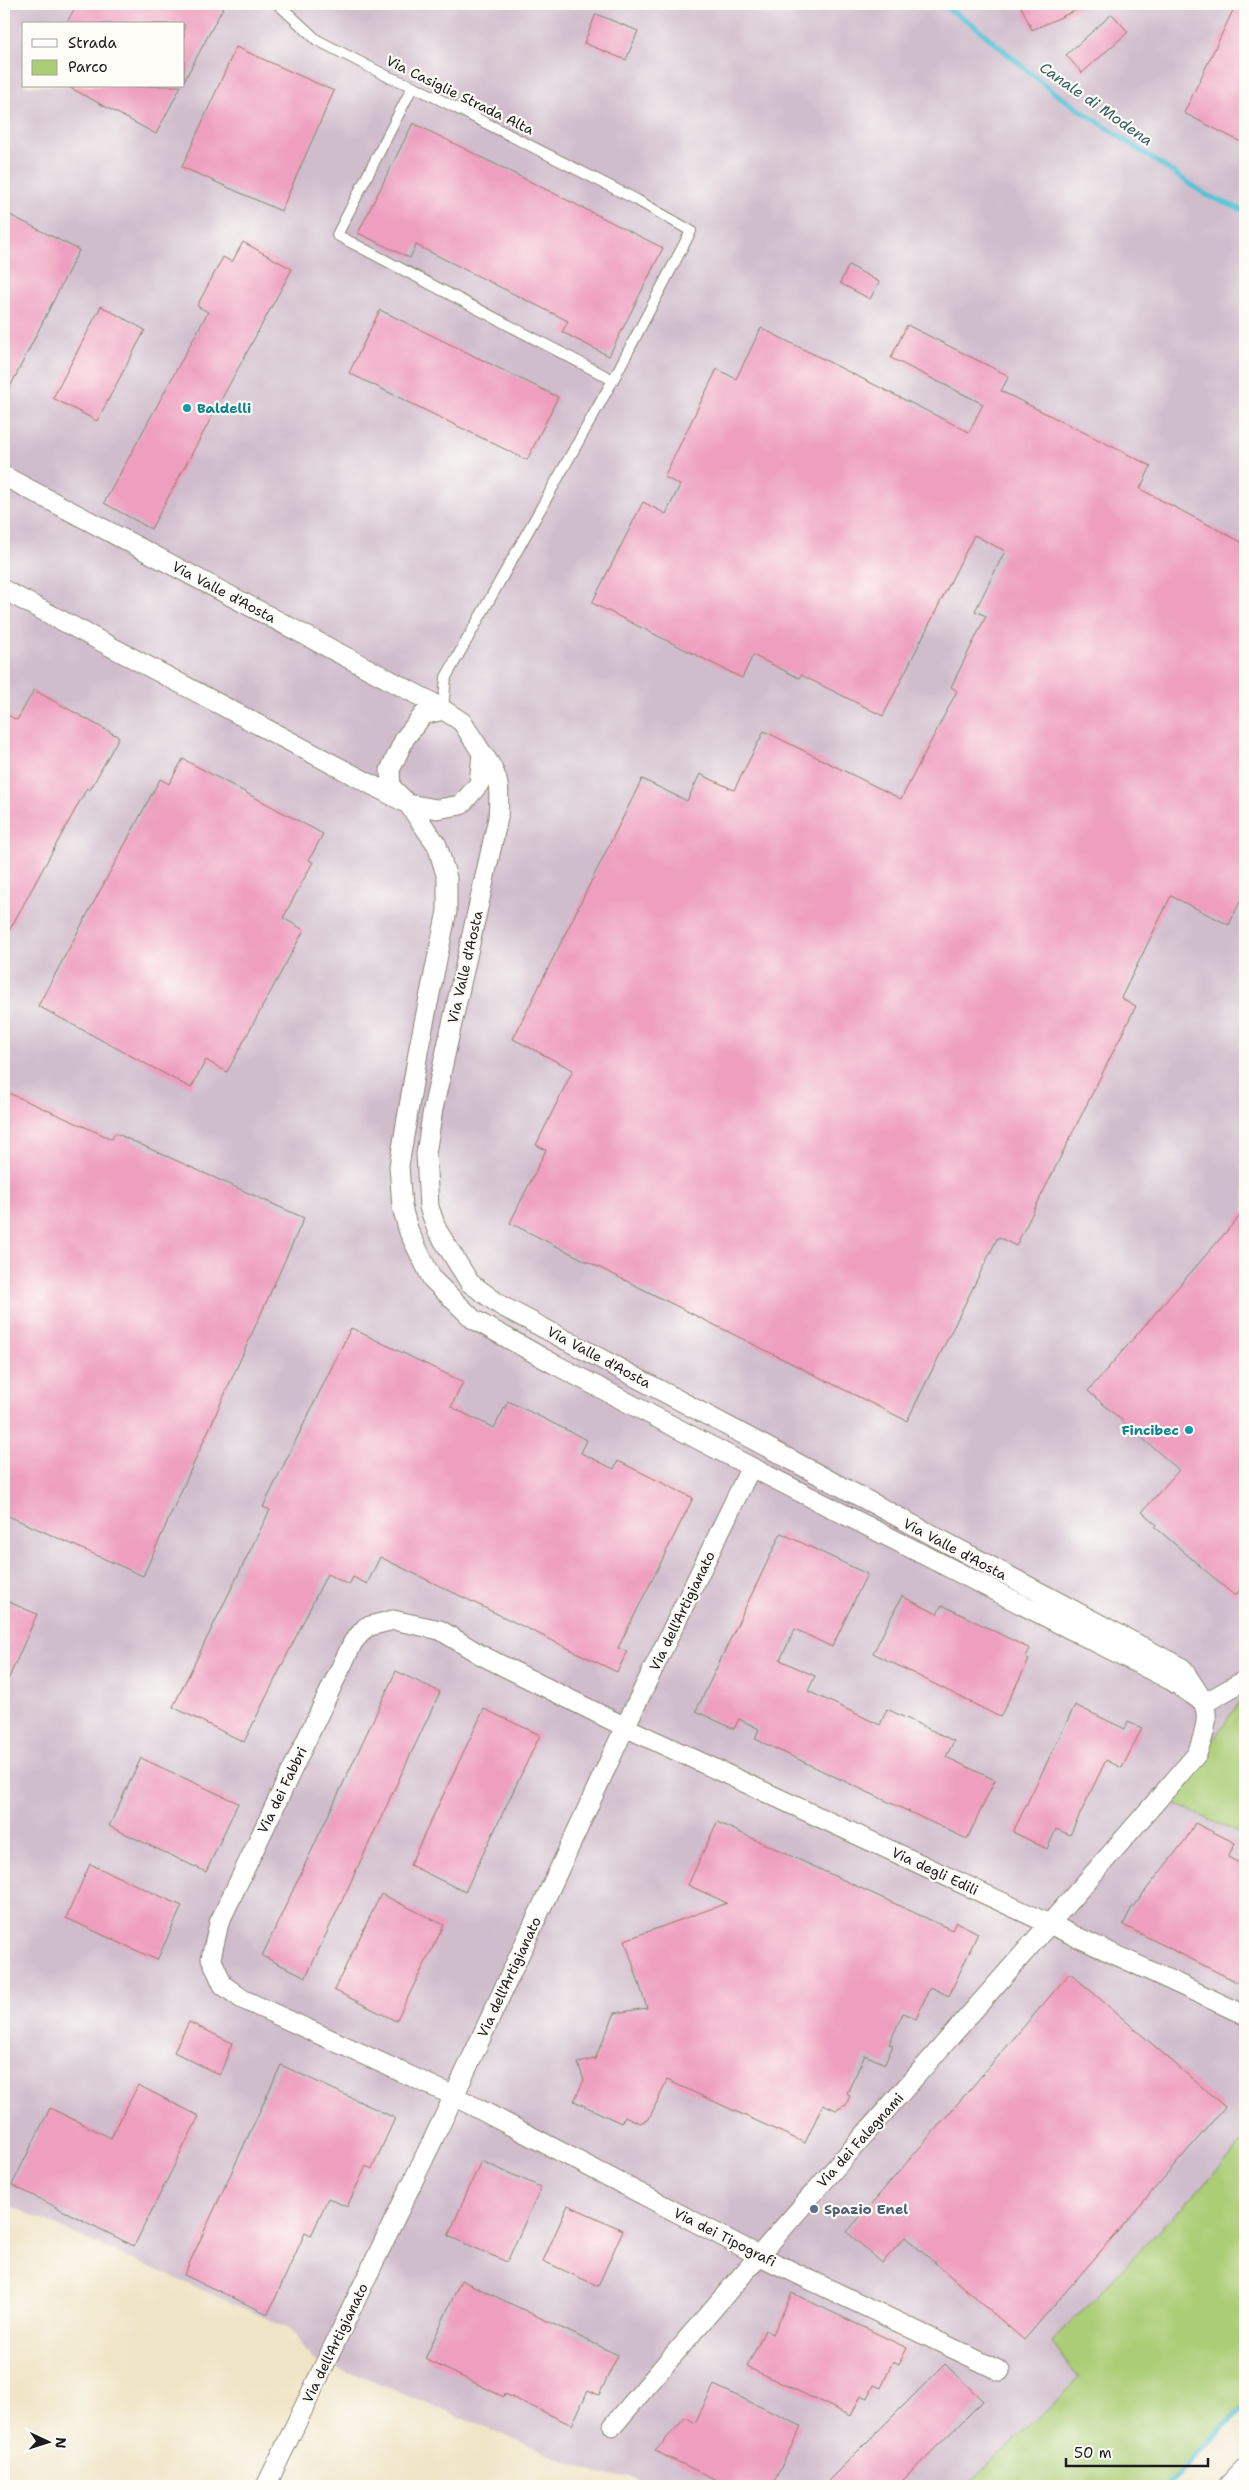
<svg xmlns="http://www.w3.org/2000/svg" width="1249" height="2490" viewBox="0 0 1249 2490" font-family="'Shantell Sans',sans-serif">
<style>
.industrial{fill:#d0bdcc;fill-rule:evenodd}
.green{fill:#abcd76;stroke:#647449}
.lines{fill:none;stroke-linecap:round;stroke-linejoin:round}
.stream{stroke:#58c1d5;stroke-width:5.5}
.building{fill:#ee9ebe}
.service-casing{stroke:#868071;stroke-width:12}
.minor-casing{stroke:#868071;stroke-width:21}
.tertiary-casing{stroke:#868071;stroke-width:26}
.service{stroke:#fff;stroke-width:10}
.minor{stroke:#fff;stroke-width:19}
.tertiary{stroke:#fff;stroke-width:24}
.culture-dot{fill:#0f9aa8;stroke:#fdfcf7;stroke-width:2}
.service-dot{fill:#5c6f8a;stroke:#fdfcf7;stroke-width:2}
.labels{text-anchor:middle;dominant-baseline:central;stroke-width:4.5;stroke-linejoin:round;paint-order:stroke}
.street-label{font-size:14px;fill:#1c1c1c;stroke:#fdfcf7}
.culture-label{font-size:14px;font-weight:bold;fill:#0d838f;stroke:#fdfcf7;text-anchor:start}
.service-label{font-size:14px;font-weight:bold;fill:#4e5e75;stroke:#fdfcf7;text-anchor:start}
.water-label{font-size:15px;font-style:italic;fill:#345e66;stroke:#fdfcf7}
</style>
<rect width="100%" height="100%" fill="#fdfcf7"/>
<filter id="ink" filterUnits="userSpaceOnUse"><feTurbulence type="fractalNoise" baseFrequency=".02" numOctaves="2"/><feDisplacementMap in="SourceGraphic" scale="10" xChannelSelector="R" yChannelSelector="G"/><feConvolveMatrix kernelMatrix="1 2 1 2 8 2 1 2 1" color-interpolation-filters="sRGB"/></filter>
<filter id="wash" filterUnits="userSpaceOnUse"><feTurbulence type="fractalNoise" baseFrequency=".0096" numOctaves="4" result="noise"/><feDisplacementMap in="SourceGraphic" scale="20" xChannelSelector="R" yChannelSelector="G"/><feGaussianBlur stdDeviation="1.12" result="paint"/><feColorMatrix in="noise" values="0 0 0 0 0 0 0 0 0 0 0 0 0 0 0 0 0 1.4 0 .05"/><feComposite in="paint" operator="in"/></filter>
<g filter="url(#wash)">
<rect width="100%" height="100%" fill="#f0e4c6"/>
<path class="industrial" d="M4 4H1245V1694L1170 1801 1245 1836V2141L1052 2343 1079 2379 966 2486H654L632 2477 598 2474 362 2377 314 2361 291 2329 4 2203ZM24 24H184V86H24Z"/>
<path class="green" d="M1245 1694V1836L1170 1802Z
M1245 2141V2401L1165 2486H966L1079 2379 1052 2342Z"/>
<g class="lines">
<path class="stream" d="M940 4 971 23 1052 91 1208 196 1245 211
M1167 2486 1245 2405"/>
</g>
<g id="blocks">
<path class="building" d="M77 4H225L184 81V24H66Z
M1020 4H1090L1032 30Z
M1236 4H1245V144L1184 113Z
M596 14 638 31 626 60 584 43Z
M1112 14 1128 32 1082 73 1066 55Z
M236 47 334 91 281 211 182 167Z
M67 86H181L156 134Z
M413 123 663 248 609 356 562 332 568 321 416 245 410 258 358 233Z
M4 212 79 250 4 399Z
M243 242 292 269 151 529 104 503 208 312 197 306 223 257 232 262Z
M849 265 879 282 870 299 840 283Z
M101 306 145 330 97 421 53 398Z
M380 310 558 397 527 460 349 373Z
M907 325 1009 376 1001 391 1151 466 1140 489 1245 544V891L1229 925 1171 896 1121 998 1136 1006 1016 1246 998 1237 907 1421 510 1223 546 1150 536 1145 573 1070 513 1039 642 779 687 801 700 774 734 790 764 731 901 799 957 691 951 687 986 616 975 611 1005 551 974 535 883 716 801 675 799 678 753 655 742 678 592 603 643 502 666 514 680 485 664 477 717 369 736 379 761 328 969 432 983 404 891 358Z
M34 690 119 737 90 790 87 788 4 940V713L17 720Z
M183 759 323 834 309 860 313 862 283 918 304 930 227 1072 206 1060 191 1088 38 1006 160 779 169 784Z
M4 1091 112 1139 115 1133 304 1218 143 1576 4 1514Z
M1245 1210V1584L1235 1596 1155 1527 1157 1525 1142 1512 1179 1470 1088 1391Z
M351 1328 463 1382 451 1407 494 1428 508 1401 587 1440 581 1453 614 1469 618 1461 693 1498 618 1648 627 1652 617 1672 380 1557 367 1584 353 1577 349 1585 327 1574 244 1742 173 1707 270 1510 263 1507Z
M781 1533 867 1574 832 1647 795 1629 780 1660 815 1676 808 1691 880 1725 887 1709 954 1741 946 1757 995 1780 967 1839 755 1739 759 1729 739 1719 734 1729 696 1711Z
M902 1596 937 1614 942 1605 1030 1649 1025 1658 1029 1660 1000 1717 873 1653Z
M4 1600 37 1614 4 1689Z
M396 1671 440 1692 306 1977 262 1956Z
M1075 1705 1125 1729 1128 1722 1142 1728 1122 1768 1106 1760 1070 1835 1056 1829 1047 1849 1013 1832Z
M484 1709 540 1735 465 1892 410 1865Z
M141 1758 238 1803 206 1872 109 1826Z
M717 1822 952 1930 956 1922 978 1933 949 1996 930 1987 916 2019 903 2013 889 2044 893 2045 885 2064 865 2055 847 2093 850 2095 846 2105 836 2110 823 2104 805 2143 667 2080 649 2119 640 2123 625 2116 621 2123 574 2101 584 2080 578 2063 595 2059 615 2013 647 2008 625 1940 727 1903 688 1885Z
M1195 1823 1235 1843 1228 1857 1245 1866V1986L1123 1925 1131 1909 1186 1839Z
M90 1864 182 1906 157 1960 66 1918Z
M381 1894 444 1925 396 2021 334 1990Z
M1070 1973 1225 2107 1024 2340 905 2237 882 2263 847 2232Z
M189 2022 232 2043 220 2075 174 2052Z
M281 2065 395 2118 372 2169 366 2166 347 2207 328 2198 311 2236 305 2233 268 2314 184 2275Z
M138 2085 199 2116 134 2246 12 2185 50 2108 111 2138Z
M481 2161 541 2187 507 2262 448 2236Z
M568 2205 623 2230 598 2286 543 2261Z
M461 2280 618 2355 599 2395 588 2390 572 2425 505 2394 504 2397 425 2359Z
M792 2293 907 2348 899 2364 893 2361 881 2388 874 2385 868 2398 861 2395 851 2416 747 2367 765 2330 773 2334Z
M945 2364 983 2401 897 2486H823Z
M714 2385 801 2426 772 2486H729L655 2451 686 2417 695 2423Z"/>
</g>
</g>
<g filter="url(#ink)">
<use href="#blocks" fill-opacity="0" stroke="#868071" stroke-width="1"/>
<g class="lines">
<defs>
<path id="service" d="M278 4 317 40 389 77 413 86 637 200 691 231 613 380 337 235 413 86
M443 710 446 677 613 380"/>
<path id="minor" d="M4 476 433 703 462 722 482 753 479 784 461 805 437 809 408 804 391 787 390 770 405 738 423 715 443 710
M4 590 408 804 437 845 447 878V911L419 1047 399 1166 402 1207 409 1232 432 1279 473 1319 554 1364 751 1467 1172 1681 1197 1698
M482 753C501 777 500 789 498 818L433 1109 426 1154 429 1207 437 1230 470 1283 500 1305 1182 1668C1207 1706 1214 1709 1197 1754 1004 1979 804 2199 613 2426
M1205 1703 1245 1680
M1000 2371 758 2255 454 2096 242 1999 223 1985 211 1958 219 1923 353 1642 366 1627 393 1620 440 1630 481 1655 625 1727 1245 2015
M266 2486 454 2096 625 1727 751 1467"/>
<path id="tertiary" d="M1231 2486 1245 2471"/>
</defs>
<use href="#service" class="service-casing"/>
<use href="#minor" class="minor-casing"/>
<use href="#tertiary" class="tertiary-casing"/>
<use href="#service" class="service"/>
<use href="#minor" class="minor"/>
<use href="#tertiary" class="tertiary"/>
</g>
</g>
<g class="culture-dot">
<circle cx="187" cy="408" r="5"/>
<circle cx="1189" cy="1430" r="5"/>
</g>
<circle class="service-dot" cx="814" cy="2209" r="5"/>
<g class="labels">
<g class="street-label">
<text transform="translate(460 95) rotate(26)">Via Casiglie Strada Alta</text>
<text transform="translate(224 592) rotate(28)">Via Valle d'Aosta</text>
<text transform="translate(465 967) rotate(-77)">Via Valle d'Aosta</text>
<text transform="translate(599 1357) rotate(28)">Via Valle d'Aosta</text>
<text transform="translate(955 1549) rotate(28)">Via Valle d'Aosta</text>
<text transform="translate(682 1611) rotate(-64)">Via dell'Artigianato</text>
<text transform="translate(282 1790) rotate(-64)">Via dei Fabbri</text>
<text transform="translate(935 1871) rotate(25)">Via degli Edili</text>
<text transform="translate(509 1977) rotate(-65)">Via dell'Artigianato</text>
<text transform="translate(860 2140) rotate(-48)">Via dei Falegnami</text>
<text transform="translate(725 2237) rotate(27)">Via dei Tipografi</text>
<text transform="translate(335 2343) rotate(-64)">Via dell'Artigianato</text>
</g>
<g class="culture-label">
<text x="197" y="408">Baldelli</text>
<text x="1179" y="1430" text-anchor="end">Fincibec</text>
</g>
<g class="service-label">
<text x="824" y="2209">Spazio Enel</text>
</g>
<g class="water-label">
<text transform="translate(1096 104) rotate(35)">Canale di Modena</text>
</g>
</g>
<rect width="1249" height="2490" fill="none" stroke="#fdfcf7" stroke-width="20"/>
<rect x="22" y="22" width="162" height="65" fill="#fdfcf7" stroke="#a3a29f"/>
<rect x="32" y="39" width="25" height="8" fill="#ffffff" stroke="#a3a29f"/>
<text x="68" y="48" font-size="15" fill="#1c1c1c">Strada</text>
<rect x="32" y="60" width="25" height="15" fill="#abcd76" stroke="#a3a29f"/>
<text x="68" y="72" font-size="15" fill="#1c1c1c">Parco</text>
<g transform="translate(48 2442) rotate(94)" stroke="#fdfcf7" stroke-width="4" paint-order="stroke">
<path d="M0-4L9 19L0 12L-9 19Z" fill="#1c1c1c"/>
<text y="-8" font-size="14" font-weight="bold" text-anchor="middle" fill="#1c1c1c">N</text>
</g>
<path d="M1066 2458v8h142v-8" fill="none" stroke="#1c1c1c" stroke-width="2.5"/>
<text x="1074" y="2458" font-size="15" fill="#1c1c1c" stroke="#fdfcf7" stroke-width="4" paint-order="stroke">50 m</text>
</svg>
